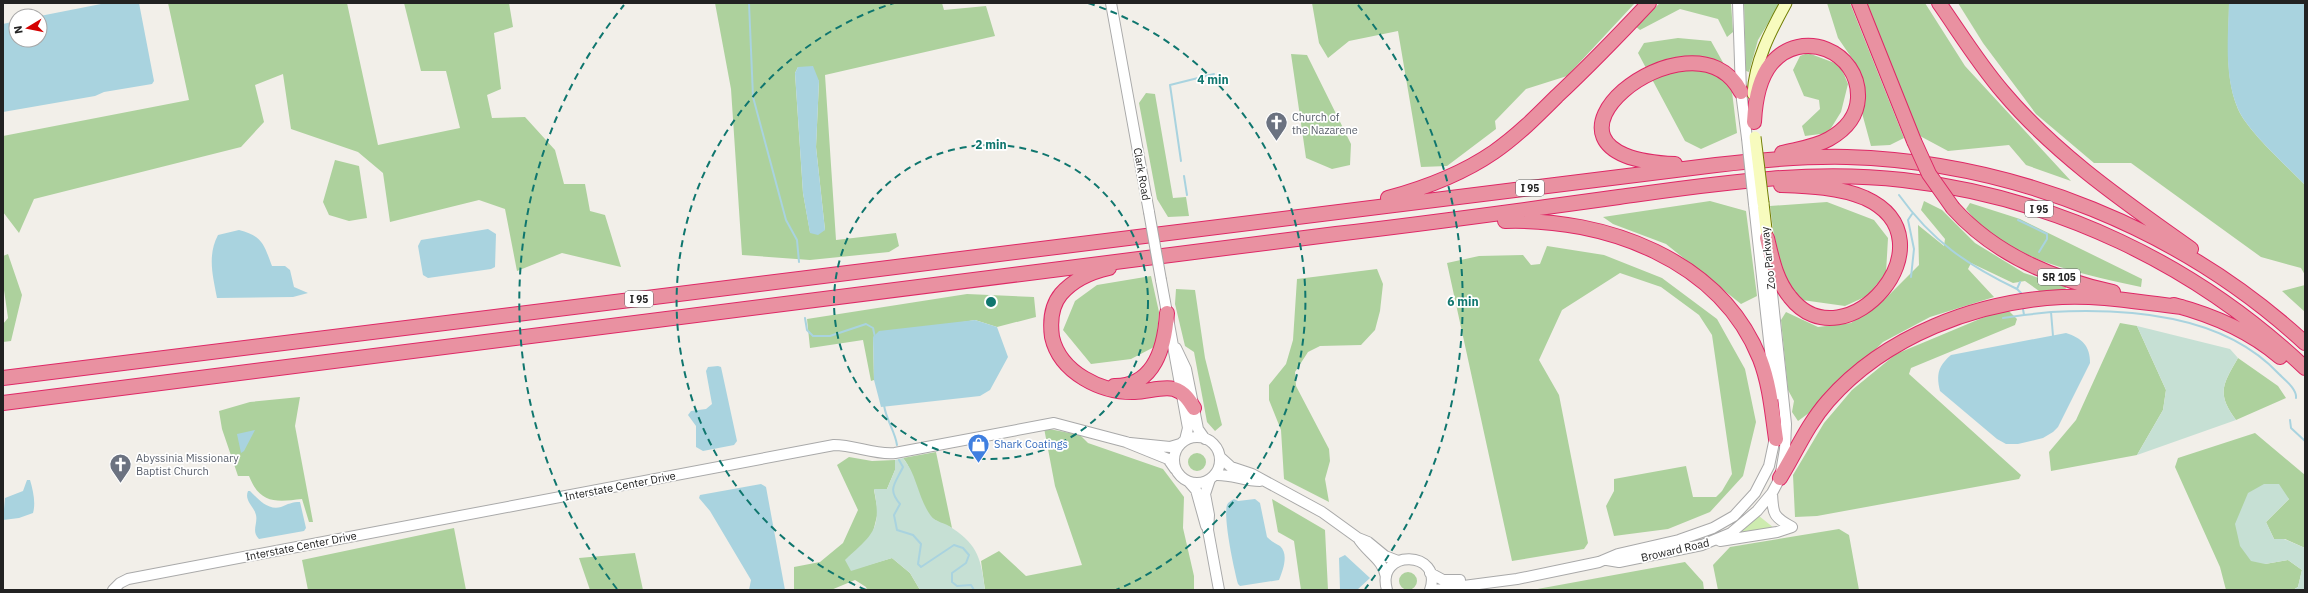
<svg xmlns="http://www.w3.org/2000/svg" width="2308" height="593" viewBox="0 0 2308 593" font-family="'IBM Plex Sans',sans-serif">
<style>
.grass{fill:#cdebaf}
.forest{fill:#add19d;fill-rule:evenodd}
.wetland{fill:#c6e0d4}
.water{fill:#a9d3df}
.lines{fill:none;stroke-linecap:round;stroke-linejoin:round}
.stream{stroke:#a9d3df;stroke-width:2}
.tertiary-casing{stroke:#a9a9a9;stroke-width:12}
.secondary-casing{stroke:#717e04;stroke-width:13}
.motorway-casing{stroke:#de2866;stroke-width:16}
.tertiary{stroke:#fff;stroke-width:10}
.secondary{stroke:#f7fbbe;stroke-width:11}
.motorway{stroke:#e991a1;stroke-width:14}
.tertiary-bridge-casing{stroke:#a9a9a9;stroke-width:12;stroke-linecap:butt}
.secondary-bridge-casing{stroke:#717e04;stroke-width:13;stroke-linecap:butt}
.motorway-bridge-casing{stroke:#de2866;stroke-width:16;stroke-linecap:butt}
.tertiary-bridge{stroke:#fff;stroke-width:10}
.secondary-bridge{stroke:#f7fbbe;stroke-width:11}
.motorway-bridge{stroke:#e991a1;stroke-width:14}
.ring{fill:none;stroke:#0f766e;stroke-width:2;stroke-dasharray:7 5}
.labels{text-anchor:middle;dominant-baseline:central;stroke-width:3.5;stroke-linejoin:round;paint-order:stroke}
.shield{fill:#fff;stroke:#646464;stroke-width:1}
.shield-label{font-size:10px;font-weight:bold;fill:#222}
.worship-label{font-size:11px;fill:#5b616d;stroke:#fff;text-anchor:start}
.street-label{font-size:11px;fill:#222;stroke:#fff}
.shop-label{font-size:11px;fill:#366cbe;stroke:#fff;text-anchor:start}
.centre{fill:#0f766e;stroke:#fff;stroke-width:2}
.ring-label{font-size:12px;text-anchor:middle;font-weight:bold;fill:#0f766e;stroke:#fff;stroke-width:3.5;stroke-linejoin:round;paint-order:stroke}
</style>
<rect width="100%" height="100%" fill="#f2efe9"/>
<path class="grass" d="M1759 516 1774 528 1737 534Z"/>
<path class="forest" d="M168 3H347L378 145 460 128 446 71H421L404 3H509L513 27 494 33 501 89 487 95 492 118 525 117 555 150 564 184H585L590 211 605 215 621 267 562 253 517 271 505 209 479 200 390 222 383 173 358 152 291 129 283 74 255 85 264 122 241 147 34 199 19 233 3 212V136L189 100Z
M715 3H942L944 10 986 6 995 36 825 75 836 240 896 233 899 246 889 252 810 260 742 255 731 89ZM798 67 819 81 816 147 825 230 810 232 803 193 795 73Z
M1312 3H1635L1567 76 1526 89 1495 121 1496 129 1447 166 1421 167 1398 31 1349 41 1328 58 1319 43Z
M1660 3H1731L1733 32 1727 37 1718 19 1680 9 1640 30 1635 26Z
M1744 3H1779V5L1758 40 1749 72 1746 71Z
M1827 3H1850L1904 138 1890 145 1871 146 1862 113 1864 100 1858 67 1838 38Z
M1866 3H1925L1965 66 2071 181 2026 165 2009 145 1948 151 1920 136Z
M1958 3H2229C2229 38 2224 76 2238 109 2248 132 2287 166 2305 185V275L2301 268 2261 257 2131 163H2094L2036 114 1983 43Z
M1678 38 1711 41 1730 75 1737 133 1701 149 1685 141 1638 53 1644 43Z
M1808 53 1840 65 1848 84 1841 112 1828 133 1805 136 1802 126 1820 109 1819 100 1804 96 1793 70 1800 56Z
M1291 54 1307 55 1351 144 1350 165 1332 169 1306 158Z
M1146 93 1155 94 1173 198 1186 197 1189 216 1168 217 1157 199 1139 103Z
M335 160 359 166 367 218 349 221 329 215 323 202Z
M1710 201 1746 211 1757 296 1741 304 1666 244 1613 224 1603 217Z
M1924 201 1942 210 1975 243 2024 273 2066 287 2065 291 2042 293 2025 281 2013 283 1971 263 1968 269 1994 297 1930 317 1883 342 1817 407 1798 421 1792 412 1794 401 1788 390 1781 320 1786 312 1818 327 1851 323 1882 302 1919 265 1918 225 1944 246 1945 239 1921 210Z
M1827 202 1874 220 1888 238 1886 273 1867 296 1845 306 1802 300 1785 280 1776 252 1770 206Z
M1970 203 2020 219 2142 279 2141 287C2088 275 2034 265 1989 233 1980 227 1973 217 1966 209Z
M1547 246 1604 255 1662 278 1717 319 1745 369 1756 422 1743 476 1710 512 1668 529 1614 536 1606 506 1614 491V479L1686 466 1693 497H1716L1722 491 1732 474 1712 335 1699 315 1661 287 1620 273 1562 310 1539 360 1559 395 1588 543 1584 549 1512 561 1447 263 1479 256 1523 255 1531 265 1540 264Z
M8 254 22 295 11 341 3 342V324L8 318 3 283V256Z
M1377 269 1383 284 1380 311 1375 330 1361 345 1320 346 1308 352 1295 372 1296 386 1329 449 1330 461 1325 479 1329 502 1284 479 1281 430 1269 400V385L1286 364 1293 340 1297 279Z
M1151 276 1159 312 1156 346 1131 359 1091 364 1063 330 1075 301 1097 285Z
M2305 285V312L2282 291Z
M1176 289 1195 290 1205 358 1222 425 1215 431 1207 422 1194 352 1185 346 1175 304Z
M967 294 1034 297 1036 317 997 327 975 320 873 337 874 380 871 381 863 340 810 348 807 319Z
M2006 308 2017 319 2015 325 1911 368 1909 374 2021 475 2019 479 1817 516 1795 517 1793 475 1824 423 1852 390 1896 354Z
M2120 323 2137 326 2166 390 2163 410 2137 455 2051 471 2049 452 2076 420Z
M2238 358 2278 386 2286 398 2236 420C2216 393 2223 384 2238 358Z
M300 397 295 426 313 522H309L302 499C276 502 260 504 249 476H238L222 429 219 411 250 402Z
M1044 428 1080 435 1088 443 1163 469 1184 497 1183 528 1194 576V590H985L981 561 999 551 1026 576 1082 565 1055 486Z
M2255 433 2305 475V548L2285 539H2274L2266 522 2289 499 2264 484 2265 564 2288 560 2302 570 2298 587 2293 590H2226L2220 567 2175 467 2178 458Z
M936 452 952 528C946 525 937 522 932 518 919 507 915 472 903 458Z
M1188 462a9 9 0 1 1 18 0a9 9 0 1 1-18 0Z
M849 457 872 461 895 460V470L887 489 874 490 878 512 872 536 851 570 892 558 910 573 920 590H867L866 587 855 580 831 590H794V567L820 562 843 543 858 510 837 465Z
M1272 499 1325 530 1328 590H1301L1294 541 1278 532Z
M454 528 466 590H308L302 560Z
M1839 529 1849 535 1859 590H1718L1713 565 1730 547Z
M635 553 643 590H590L579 558Z
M1685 562 1703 582 1704 590H1532Z
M1399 581a9 9 0 1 1 18 0a9 9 0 1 1-18 0Z"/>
<path class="wetland" d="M2137 326 2230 349 2238 358C2223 384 2216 393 2236 420L2137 455 2163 410 2166 390Z
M903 458C917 474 918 499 931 516 935 522 946 523 952 528 979 546 981 560 985 590H920L910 573 892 558 851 571 845 560C873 534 882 530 874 489H887L895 470V460Z
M2264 484H2279L2289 499 2266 522 2274 539H2284L2305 548V590H2293L2298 587 2302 570 2288 560 2265 564 2251 561 2240 546 2235 524 2248 493Z"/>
<path class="water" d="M106 3H139L154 81 152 84 104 92 95 96 3 112V24L16 21V40H40V16Z
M2229 3H2305V185C2287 166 2248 132 2238 109 2224 77 2228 38 2229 3Z
M813 66 819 81 816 147 825 230 818 235 810 233 803 193 795 73 798 67Z
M488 229 496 234 495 267 491 269 428 278 423 275 418 246 421 240Z
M239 230C263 236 264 245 272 266H285L290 270 294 287 308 293 293 297 217 298C213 276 207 256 218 235Z
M975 320 997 327 1008 357 990 390 980 396 881 407 874 380 873 337 879 331Z
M2066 333C2082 338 2090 346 2090 363L2058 427 2053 432 2043 438 2018 444H2006L1997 439 1940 391C1936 375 1938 366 1951 355Z
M718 366 721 367 737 441 734 445 703 451 696 447V426L688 415 691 411 706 409 712 404 706 371 708 367Z
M255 430 244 451 241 453 237 434Z
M27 480H30C33 490 36 503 33 513L19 518 3 520 5 498 23 491Z
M761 484 766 487 785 590H749L751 580 710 511 699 498 700 495Z
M248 491H250C258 499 268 511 281 507 288 504 292 502 300 502L306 528 304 531 259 539C251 531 258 524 256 515 254 506 244 501 248 491Z
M1234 499 1238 501 1255 499 1260 503 1267 537C1271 541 1275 543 1280 546 1289 554 1283 570 1279 580L1240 586 1238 584C1234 569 1223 518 1227 505 1228 502 1231 501 1234 499Z
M1345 555 1370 578 1357 590H1340L1339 558Z"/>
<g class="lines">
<path class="stream" d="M749 3 753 97 786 220 797 240 799 262
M1181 161 1170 85 1214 74
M1184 176 1187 195
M1899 195C1932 241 1967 265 2017 289L2021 293
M2018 220 2047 234V239L2039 252
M1911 277 1914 249 1908 220 1912 214
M2017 289 2020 282
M2023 309 2024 315 2051 312
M805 318 807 330 813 336H830L866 324 873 328 875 337
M2003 318 2024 315
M2053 336 2051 312C2128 308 2223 314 2279 374 2285 380 2297 389 2296 398
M884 405C886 420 895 431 897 445
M2290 420 2291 428 2305 441
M899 460 903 467C895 484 887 489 900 504L894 515 897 530 913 535 921 544 918 564 921 567 954 545 963 548 969 555 966 563 952 573V582L957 586 971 585 974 590"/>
<defs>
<path id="tertiary" d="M1111 3 1149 212
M1738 3 1741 92 1747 138
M1754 204 1775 395
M1161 280 1188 428 1185 440
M1176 348 1186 369 1198 429 1205 439
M1174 460a23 23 0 1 1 46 0a23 23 0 1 1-46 0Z
M1130 443 1170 447 1180 444
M1220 457 1231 467 1252 474 1322 512 1358 538 1368 542 1385 556 1398 561
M1215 475C1231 474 1244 481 1260 481
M1210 479 1205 494 1209 515 1208 530 1219 590
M1189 482 1196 490 1206 526
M1772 493C1773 514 1773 517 1792 527
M1358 538C1367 553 1383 559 1386 577
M1720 541 1777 532 1792 527
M1607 560 1619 562 1702 545 1731 533 1757 511 1772 493 1780 478 1785 449 1786 424 1769 265
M1430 573 1443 580H1460
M113 590 120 583 128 579 834 445C855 445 874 455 895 453L1054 423 1126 442 1168 459 1175 469
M1387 590C1375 548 1444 550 1430 590
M1433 590 1517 579 1599 562 1618 554 1679 540 1713 528 1734 516 1755 493 1769 466 1776 433"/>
<path id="secondary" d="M1753 94C1755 61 1770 32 1786 3
M1763 203 1767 238"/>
<path id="motorway" d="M1859 3 1914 141
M1939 3C1960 33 1979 64 2003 92 2056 155 2125 202 2191 249
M1754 122C1755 103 1758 80 1771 64 1801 27 1860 51 1858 98 1857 117 1845 130 1829 139 1815 147 1798 149 1782 153
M1675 164C1497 157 1693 0 1741 92
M1388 198C1425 188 1462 174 1494 152 1517 136 1537 116 1557 96 1589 66 1619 35 1649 3
M1953 208C1995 255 2053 279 2113 292
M1505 221C1605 218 1720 259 1760 359 1770 385 1772 412 1776 439
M1767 238C1772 259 1776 280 1790 297 1845 368 1957 240 1865 198 1839 187 1809 186 1781 185
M1109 268C1091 272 1074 279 1061 294 1051 306 1050 322 1052 337 1060 373 1102 393 1135 392 1147 392 1162 386 1174 389 1184 392 1189 400 1194 408
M2174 305C2212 315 2251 332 2280 357
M3 378 1716 165C1759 160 1803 156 1847 157 2015 162 2181 229 2305 343
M1114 386C1155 387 1165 345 1167 313
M3 403C447 347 891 287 1336 234 1431 223 1525 210 1619 197 1714 184 1807 169 1903 180 2055 197 2195 264 2305 368
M1780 478C1796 452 1807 425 1828 401 1885 336 1977 301 2062 297 2102 295 2142 303 2182 307"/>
</defs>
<use href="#tertiary" class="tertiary-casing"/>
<use href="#secondary" class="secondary-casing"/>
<use href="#motorway" class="motorway-casing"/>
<use href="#tertiary" class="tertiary"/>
<use href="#secondary" class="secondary"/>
<use href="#motorway" class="motorway"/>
<defs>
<path id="tertiary-bridge" d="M1747 138 1754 204
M1149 212 1161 280"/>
<path id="secondary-bridge" d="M1755 137 1763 203"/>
<path id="motorway-bridge" d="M1914 141 1929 174 1953 208"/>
</defs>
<use href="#tertiary-bridge" class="tertiary-bridge-casing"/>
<use href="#secondary-bridge" class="secondary-bridge-casing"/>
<use href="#motorway-bridge" class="motorway-bridge-casing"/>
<use href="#tertiary-bridge" class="tertiary-bridge"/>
<use href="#secondary-bridge" class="secondary-bridge"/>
<use href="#motorway-bridge" class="motorway-bridge"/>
</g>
<g class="ring">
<circle cx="991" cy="302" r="157"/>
<path d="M866 590A314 314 0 0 1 894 3M1088 3A314 314 0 0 1 1116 590"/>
<path d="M617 589A472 472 0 0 1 624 5M1358 5A472 472 0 0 1 1365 589"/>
</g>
<defs>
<symbol id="church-pin" viewBox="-11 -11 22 30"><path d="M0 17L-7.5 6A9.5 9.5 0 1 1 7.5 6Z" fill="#6b7280" stroke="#fff"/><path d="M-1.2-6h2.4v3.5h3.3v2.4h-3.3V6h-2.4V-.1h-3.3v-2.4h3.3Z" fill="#fff"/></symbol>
<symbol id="shop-pin" viewBox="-11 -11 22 30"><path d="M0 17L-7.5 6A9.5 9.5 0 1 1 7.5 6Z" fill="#3f7fe0" stroke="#fff"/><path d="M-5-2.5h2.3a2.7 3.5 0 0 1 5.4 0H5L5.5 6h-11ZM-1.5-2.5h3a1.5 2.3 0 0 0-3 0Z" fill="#fff"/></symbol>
</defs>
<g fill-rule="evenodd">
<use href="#church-pin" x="1264" y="110" width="25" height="34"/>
<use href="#shop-pin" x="966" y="432" width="25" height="34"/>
<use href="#church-pin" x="108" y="452" width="25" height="34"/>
</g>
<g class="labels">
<g class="shield">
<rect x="1516" y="180" width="28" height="16" rx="3"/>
<rect x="2025" y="201" width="28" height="16" rx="3"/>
<rect x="2038" y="269" width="42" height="16" rx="3"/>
<rect x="625" y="291" width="28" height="16" rx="3"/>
</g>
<g class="shield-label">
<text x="1530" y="188">I 95</text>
<text x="2039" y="209">I 95</text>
<text x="2059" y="277">SR 105</text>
<text x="639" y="299">I 95</text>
</g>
<g class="worship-label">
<text x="1292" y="117">Church of<tspan x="1292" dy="13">the Nazarene</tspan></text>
<text x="136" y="458">Abyssinia Missionary<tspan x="136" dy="13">Baptist Church</tspan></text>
</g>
<g class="street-label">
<text transform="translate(1142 174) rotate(80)">Clark Road</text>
<text transform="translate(1768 258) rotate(-96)">Zoo Parkway</text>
<text transform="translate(620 486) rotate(-11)">Interstate Center Drive</text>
<text transform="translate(301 546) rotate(-11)">Interstate Center Drive</text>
<text transform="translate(1675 550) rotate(-13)">Broward Road</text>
</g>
<g class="shop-label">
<text x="994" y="444">Shark Coatings</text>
</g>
</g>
<circle cx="991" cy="302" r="6" class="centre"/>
<g class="ring-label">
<text x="1213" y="84">4 min</text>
<text x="991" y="149">2 min</text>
<text x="1463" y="306">6 min</text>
</g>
<rect width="2308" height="593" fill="none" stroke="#222222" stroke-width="8"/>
<g transform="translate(28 28) rotate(260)"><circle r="19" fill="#ffffff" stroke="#a7a7a7"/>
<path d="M0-3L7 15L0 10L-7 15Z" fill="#d40000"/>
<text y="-6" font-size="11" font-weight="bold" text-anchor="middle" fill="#222222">N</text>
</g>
</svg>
